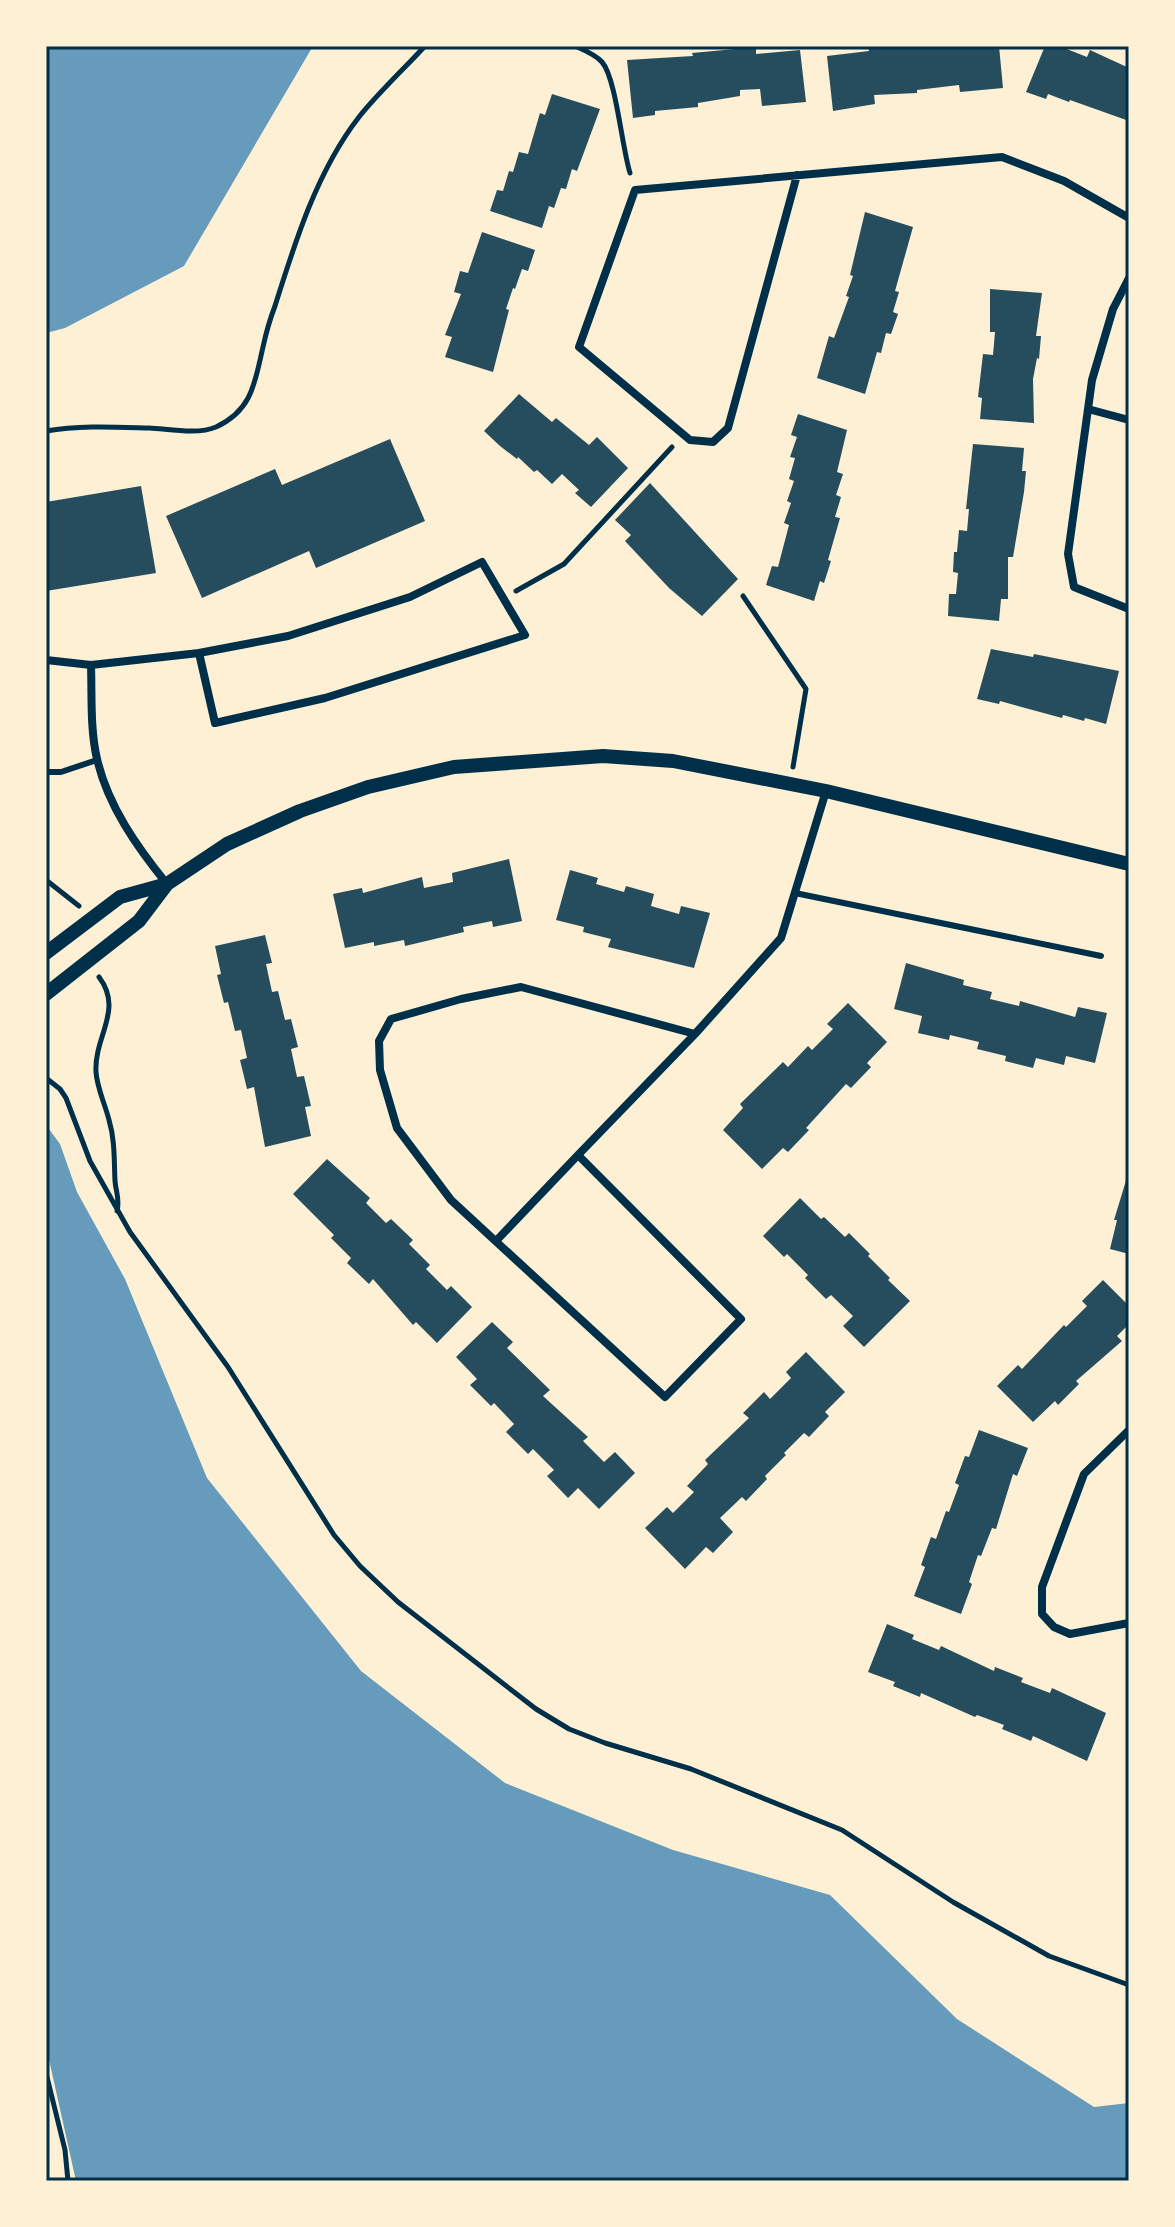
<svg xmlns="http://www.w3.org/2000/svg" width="1175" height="2227" viewBox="0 0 1175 2227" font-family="'Fira Sans',sans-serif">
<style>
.water{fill:#669bbc}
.building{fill:#264d5e}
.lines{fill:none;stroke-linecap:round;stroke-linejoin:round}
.path{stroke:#003049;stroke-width:5}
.service{stroke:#003049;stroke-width:6}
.minor{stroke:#003049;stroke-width:8}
.tertiary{stroke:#003049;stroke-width:14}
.neatline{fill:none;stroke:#003049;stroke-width:3}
</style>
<rect width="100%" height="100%" fill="#fdf0d5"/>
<path class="water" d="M46 46H313L184 266 65 328 46 333Z
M46 1125 60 1144 77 1192 125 1279 207 1478 361 1671 505 1783 673 1850 830 1895 957 2019 1094 2107 1129 2103V2181H76L46 2046Z"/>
<path class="building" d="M735 46H756V54L800 50 806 102 762 106 760 89 740 90V96L698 103V107L655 111V115L633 118 627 60 693 56 692 53 735 49Z
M868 46H999L1003 88 960 92 959 85 917 90V93L874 95 875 104 833 111 827 56 869 51Z
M1045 46H1059L1087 57 1090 50 1129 68V121L1070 100 1069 102 1048 94 1046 99 1026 92Z
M552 94 600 109 577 171 572 169 566 189 561 188 554 208 549 206 542 228 490 211 497 190 503 191 509 171 513 172 519 152 528 154 540 113 545 115Z
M865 212 913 227 895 291 899 292 893 312 898 314 891 334 886 333 881 353 877 352 865 394 817 378 829 336 834 338 849 297 846 296 853 276 850 275Z
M482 232 535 250 528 271 522 269 515 289 513 288 506 309 509 310 493 372 445 357 452 337 445 335 461 294 454 292 460 271 468 273Z
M990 289 1042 293 1036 336H1041L1039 359 1037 358 1033 379 1034 423 980 419 982 398 978 397 983 354 993 355 995 332H990Z
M519 394 552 422 556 418 589 445 597 437 628 468 591 507 575 493 579 490 562 474 552 484 537 470 534 472 518 457 517 459 500 446 484 431Z
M798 414 847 430 837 472 843 474 836 495 841 497 835 517 840 518 828 560 831 561 824 583 820 581 814 601 766 585 772 566 778 567 789 525 784 523 791 503 787 501 794 481 789 479 795 458 790 457 797 437 791 435Z
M390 439 425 521 316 568 309 551 202 598 166 516 275 469 282 485Z
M973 444 1024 448 1022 471H1026L1024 492 1013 557H1008V599H1001L999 621 948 616 949 594H956L958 573 953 572 954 552H957L959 530 967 531 969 509H966Z
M650 483 738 579 702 616 669 588 625 541 631 535 615 520Z
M141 486 156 573 46 591V502Z
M991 649 1033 657 1034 654 1119 671 1106 724 1085 718 1084 721 1063 715 1062 718 1000 701 999 704 977 699Z
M509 859 522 921 493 927 492 921 463 927 464 932 405 946 404 940 374 946V942L345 948 333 894 362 888 363 893 422 877 424 888 453 882 452 873Z
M570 870 598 878 596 884 624 892 626 886 654 894 651 906 679 914 681 906 710 913 694 968 608 947 611 939 583 932 584 927 556 920Z
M265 935 272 963 266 964 272 992 278 991 285 1020 291 1019 298 1047 291 1049 297 1077 304 1076 311 1106 305 1107 311 1136 265 1147 254 1087 247 1089 240 1060 247 1058 241 1030 235 1031 228 1002 224 1003 217 975 221 974 215 946Z
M906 963 964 980 963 985 992 992 990 999 1019 1006 1020 1001 1075 1017 1078 1007 1107 1013 1095 1063 1066 1056 1064 1065 1036 1058 1033 1068 1005 1061 1006 1056 977 1049 979 1042 950 1035 949 1040 918 1033 922 1016 894 1009Z
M848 1003 887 1042 867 1063 871 1067 851 1088 846 1084 806 1128 809 1130 788 1152 783 1148 762 1169 723 1130 743 1108 740 1104 783 1062 788 1067 808 1046 812 1050 833 1029 827 1024Z
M327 1159 370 1198 366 1203 386 1223 391 1219 413 1240 409 1244 430 1265 426 1269 447 1290 451 1286 472 1307 437 1343 416 1322 413 1325 373 1279 369 1284 347 1263 351 1258 331 1238 334 1235 293 1194Z
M1128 1174H1129V1254L1110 1249 1117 1220H1114Z
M800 1198 821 1219 824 1217 845 1237 849 1233 870 1254 868 1256 890 1278 888 1280 910 1301 864 1347 843 1326 853 1316 831 1295 826 1299 805 1278 808 1275 787 1254 784 1257 763 1236Z
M1103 1280 1129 1306V1324L1117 1336 1122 1341 1076 1381 1079 1384 1058 1405 1055 1401 1033 1422 997 1386 1018 1365 1022 1369 1064 1325 1066 1327 1087 1306 1082 1301Z
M492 1322 513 1342 507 1348 550 1390 543 1396 588 1437 583 1441 604 1462 615 1452 635 1473 599 1509 578 1488 568 1498 547 1476 554 1470 533 1449 528 1454 506 1432 514 1424 494 1403 491 1406 470 1385 477 1379 456 1357Z
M806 1352 845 1392 825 1412 829 1416 809 1437 804 1433 784 1453 786 1455 765 1476 767 1479 746 1501 742 1497 720 1518 733 1532 713 1553 706 1547 685 1569 645 1528 667 1507 673 1513 694 1492 687 1486 708 1464 705 1460 749 1418 743 1413 764 1392 770 1399 791 1378 786 1372Z
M979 1430 1028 1448 1017 1476 1013 1474 996 1529 992 1528 981 1556 978 1555 969 1582 972 1584 961 1614 914 1596 925 1567 921 1565 931 1537 936 1539 946 1511 949 1512 959 1485 955 1483 965 1456 969 1457Z
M887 1624 914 1635 912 1639 939 1650 941 1646 994 1671 995 1667 1023 1678 1021 1682 1050 1693 1052 1688 1106 1713 1087 1761 1033 1736 1031 1741 1002 1729 1004 1725 977 1715 975 1717 921 1693 920 1697 893 1686 895 1682 868 1672Z"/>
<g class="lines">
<path class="path" d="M575 46C584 50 596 55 602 62 616 78 622 148 630 173
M46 431C80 425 115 427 149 428 169 429 197 435 216 427 253 410 255 381 263 347 266 333 270 319 275 306 295 242 317 171 359 117 379 92 403 70 425 46
M516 591 564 564 672 447
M743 596 806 689 793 767
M46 880 79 906
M99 977C124 1010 94 1036 96 1072 97 1088 105 1104 109 1120 115 1140 114 1160 115 1181 116 1193 120 1199 117 1211
M46 1078 60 1089 66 1098 90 1161 130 1232 228 1367 334 1535 360 1566 398 1602 536 1709 569 1729 605 1743 691 1769 842 1830 953 1902 1049 1956 1129 1985
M46 2073 65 2150 68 2181"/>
<path class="service" d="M46 772H61L97 760
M795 893 1101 956"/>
<path class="minor" d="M797 175 728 428 713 442 690 440 579 347 635 190 1002 157 1064 181 1129 218
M1129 278 1113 309 1092 380 1068 554 1074 587 1129 609
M1088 409 1129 420
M46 660 91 665 199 653 288 636 410 597 482 562 525 635 325 698 215 723 199 653
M91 665C92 696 90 729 97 759 108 806 137 847 167 884
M695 1034 578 1155 741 1319 665 1397 451 1200 397 1128 380 1070 379 1041 391 1019 461 999 521 987 695 1034 781 938 826 791
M496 1241 578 1155
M1129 1430 1084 1474 1042 1587V1614L1054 1627 1070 1634 1129 1623"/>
<path class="tertiary" d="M46 953 120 897 167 884
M46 994 139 921 167 884 227 844 300 811 368 787 454 767 603 756 673 761 826 791 1129 864"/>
</g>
<rect width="1175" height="2227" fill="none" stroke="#fdf0d5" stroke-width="96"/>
<rect x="48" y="48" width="1079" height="2131" class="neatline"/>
</svg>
